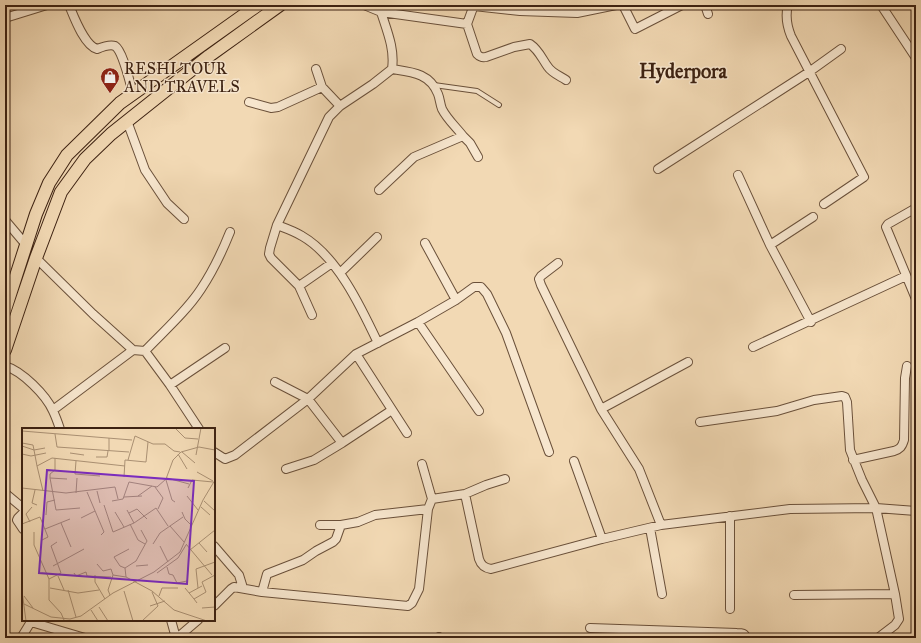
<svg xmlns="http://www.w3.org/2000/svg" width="921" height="643" viewBox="0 0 921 643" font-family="'IM FELL Great Primer',serif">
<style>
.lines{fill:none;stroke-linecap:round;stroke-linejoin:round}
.service-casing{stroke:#6a503a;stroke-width:6}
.minor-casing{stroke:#6a503a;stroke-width:10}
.primary-casing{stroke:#3d2212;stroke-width:14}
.service{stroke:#f7e6ce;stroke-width:4}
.minor{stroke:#f7e6ce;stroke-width:8}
.primary{stroke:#f2d9b4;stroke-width:12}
.labels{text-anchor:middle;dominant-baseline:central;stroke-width:3;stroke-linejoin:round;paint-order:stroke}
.poi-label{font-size:16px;fill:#3d2212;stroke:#f7e6ce;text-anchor:start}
.district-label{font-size:20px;font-weight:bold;fill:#3d2212;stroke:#f7e6ce}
.inset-road{fill:none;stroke:#aa9073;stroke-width:1}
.view{fill:#7b2cbf;fill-opacity:0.15;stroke:#7b2cbf;stroke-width:2}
.inset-edge{fill:none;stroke:#3d2212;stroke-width:2}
</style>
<rect width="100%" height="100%" fill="#f2d9b4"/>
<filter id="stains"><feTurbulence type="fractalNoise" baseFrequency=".005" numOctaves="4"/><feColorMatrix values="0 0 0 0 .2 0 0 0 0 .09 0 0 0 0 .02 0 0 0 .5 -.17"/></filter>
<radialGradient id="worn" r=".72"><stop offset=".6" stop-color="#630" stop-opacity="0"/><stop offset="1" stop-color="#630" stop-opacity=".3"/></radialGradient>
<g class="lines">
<defs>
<path id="service" d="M121 5V6
M434 85 477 91 499 105"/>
<path id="minor" d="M69 5C74 17 84 45 97 49 102 47 110 44 115 46 123 51 130 84 133 93
M364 5 381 12 467 24 474 5
M623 5 635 29 682 5
M705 5 708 14
M788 5C785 16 787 26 791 36L864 177 824 204
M881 5 916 58
M474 6 520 11 577 13 616 5
M5 18 47 5
M467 24 477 54C480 57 482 58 486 57L514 47 530 44C539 50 542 59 548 67 552 73 560 76 566 80
M316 69 322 87 340 106
M249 102 271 108 278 107 322 87
M127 121 145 170 167 203 184 219
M463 136 470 143 478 157
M658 169 809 72 841 49
M738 175 770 245 811 322
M379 190 414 157 463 136C456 127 447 119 442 109 440 104 440 99 438 94 430 73 411 72 392 69
M916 208 888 224 886 227 916 299
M5 220 27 246
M277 225C285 228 294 231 302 236 337 256 361 307 378 343
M425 243 456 300
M770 245 813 217
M36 258 93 314 133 350 53 410
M558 263 541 276 539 279 541 285 601 409 639 469 661 525
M340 273 377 237
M299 286 332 263
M312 315 299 286 271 258 269 254 270 248 277 225 329 117 340 106 373 84 392 69C395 49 387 31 381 12
M418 322 479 411
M753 347 906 276
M133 350 145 351C164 331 186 312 201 289 213 271 222 252 230 232
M145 351 170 385 199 429
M356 354 407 433
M5 366C22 371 46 395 53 411 56 417 58 423 60 429
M275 382 308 399 342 443 392 410
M170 385 225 348
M601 409 688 362
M700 422 777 411 814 400 842 396 845 397 847 402 850 450 862 480 876 508 895 594 794 595
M214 452 225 459 235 455 308 399 356 354 418 322 456 300 474 287H481L487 294 506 333 549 452
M853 460 894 451C900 449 902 447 904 440L905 378 907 366
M574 461 602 539
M422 464 432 499
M286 469 314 460 342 443
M5 493 23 508
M465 494 479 559C481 565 484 568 491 569L602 539 661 525 790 509 876 508 916 511
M23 513 18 518 17 520 23 529
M730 516V609
M320 525H341L358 522 375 515 428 509
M650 528 662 594
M214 546 239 575 243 588
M262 592 267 574 303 560 316 551 333 542 336 539 341 525
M214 606 231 589 234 587 262 592 408 606 412 603 419 589 428 509 432 499 465 494 486 485 505 479
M171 620 176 638
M31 622 85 638
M590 628 737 633C742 633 745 633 746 638
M439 637V638
M21 638 32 620
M177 638 198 620
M878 638 895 625 899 619 895 594"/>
<path id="primary" d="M5 310 36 214 49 183 67 155 120 103 258 5
M5 350 36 258 61 192 85 159 111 134 209 56 280 5"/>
</defs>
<use href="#service" class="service-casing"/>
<use href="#minor" class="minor-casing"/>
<use href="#primary" class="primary-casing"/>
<use href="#service" class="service"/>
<use href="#minor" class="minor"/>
<use href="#primary" class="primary"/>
</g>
<defs>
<symbol id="shop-pin" viewBox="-11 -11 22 30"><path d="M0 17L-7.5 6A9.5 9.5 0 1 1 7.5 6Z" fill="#8f2418" stroke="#f7e6ce"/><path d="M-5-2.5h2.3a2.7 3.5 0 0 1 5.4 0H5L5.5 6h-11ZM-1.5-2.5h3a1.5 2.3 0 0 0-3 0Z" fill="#fff"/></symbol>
</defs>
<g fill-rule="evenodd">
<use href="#shop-pin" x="99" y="66" width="22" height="30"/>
</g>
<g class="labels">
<g class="poi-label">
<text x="124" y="68">RESHI TOUR<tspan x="124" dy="18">AND TRAVELS</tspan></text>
</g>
<g class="district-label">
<text x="683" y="71">Hyderpora</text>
</g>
</g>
<g transform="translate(22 428)">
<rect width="193" height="193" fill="#f2d9b4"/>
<path class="inset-road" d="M153 0 163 10 176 11M0 3 110 12M33 6 35 19 107 24M0 15 11 17 12 22 0 18M23 20 12 22 15 38 30 30 103 38M87 23V10M160 24 173 35M48 25 62 27M0 26 9 28 24 25M156 26 165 41M174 27 179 0M74 29H85L86 23M106 32 113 8 131 16H143L152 23 158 24M54 33 53 46 78 48M15 38 21 63M175 44 191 53M102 49 103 32 124 34 126 14M28 50V46L33 42V30M145 50 167 56M45 51 28 50 34 82 58 80M144 52 150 72 153 74M133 59 141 70 136 81M0 60 44 65 93 59 96 71M166 60 170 52 191 54M13 62 10 75 15 77M75 63 78 75M65 64 82 104 79 107M54 65 55 50M116 68 130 58M165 68 176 82M102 69 120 68M90 73 101 71 107 54 135 59 144 51 151 32 159 24 177 19 193 22M182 73 193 83M82 77 91 104 112 95 134 80 146 98M179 79 188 87M105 82 112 95M93 84 102 99M160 84 163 91 169 97M107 85 115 81 125 91M24 87 25 74 33 72M161 89 148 98 162 114M59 90 73 83M8 94 4 86 10 79M39 95 49 119M0 96 18 89 26 109 20 112M108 96 116 112 123 116M23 101 48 91M12 104V117L27 151V172L39 185 42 192M177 115 185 124M131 116 138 105 148 98M164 116 190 147M138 118 146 134M168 122 193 102M75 136 81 143 89 141 91 147M31 138 62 121M114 138 126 137M145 139 147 146 151 147 155 155 165 153M103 140 98 138 92 129 107 121M52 145 54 148 64 144 65 148 89 149M135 145 156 130 164 117M73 147V154L83 171M36 148 42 162M104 149 103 140 114 133 125 113 119 102M27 151 39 145 29 118 35 114M28 160 56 165 77 162M163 160 172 171M176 160 174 141 193 134M46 162 54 189M0 163 4 193M102 163 111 193M167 165 180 158M88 167 86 162 91 147 104 149 130 163 152 182 185 193M2 168 11 180M137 168 140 160H156M175 175 172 171 184 164 180 154 193 147M2 176 29 189 48 191 59 188 91 165 132 144 158 124 181 72 193 52M128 178 143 173M77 179 86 193M180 180 193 179M69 182 76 193M120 193 136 178 130 164"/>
<path class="view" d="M25 42 172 53 165 156 17 145Z"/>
<rect width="193" height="193" class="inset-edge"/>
</g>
<rect width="921" height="643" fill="none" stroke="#f2d9b4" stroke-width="20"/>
<rect x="6" y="6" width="909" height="631" fill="none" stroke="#3d2212" stroke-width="2"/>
<rect x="10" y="10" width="901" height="623" fill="none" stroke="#3d2212"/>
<rect width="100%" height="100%" filter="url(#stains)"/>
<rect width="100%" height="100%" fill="url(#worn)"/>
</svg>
